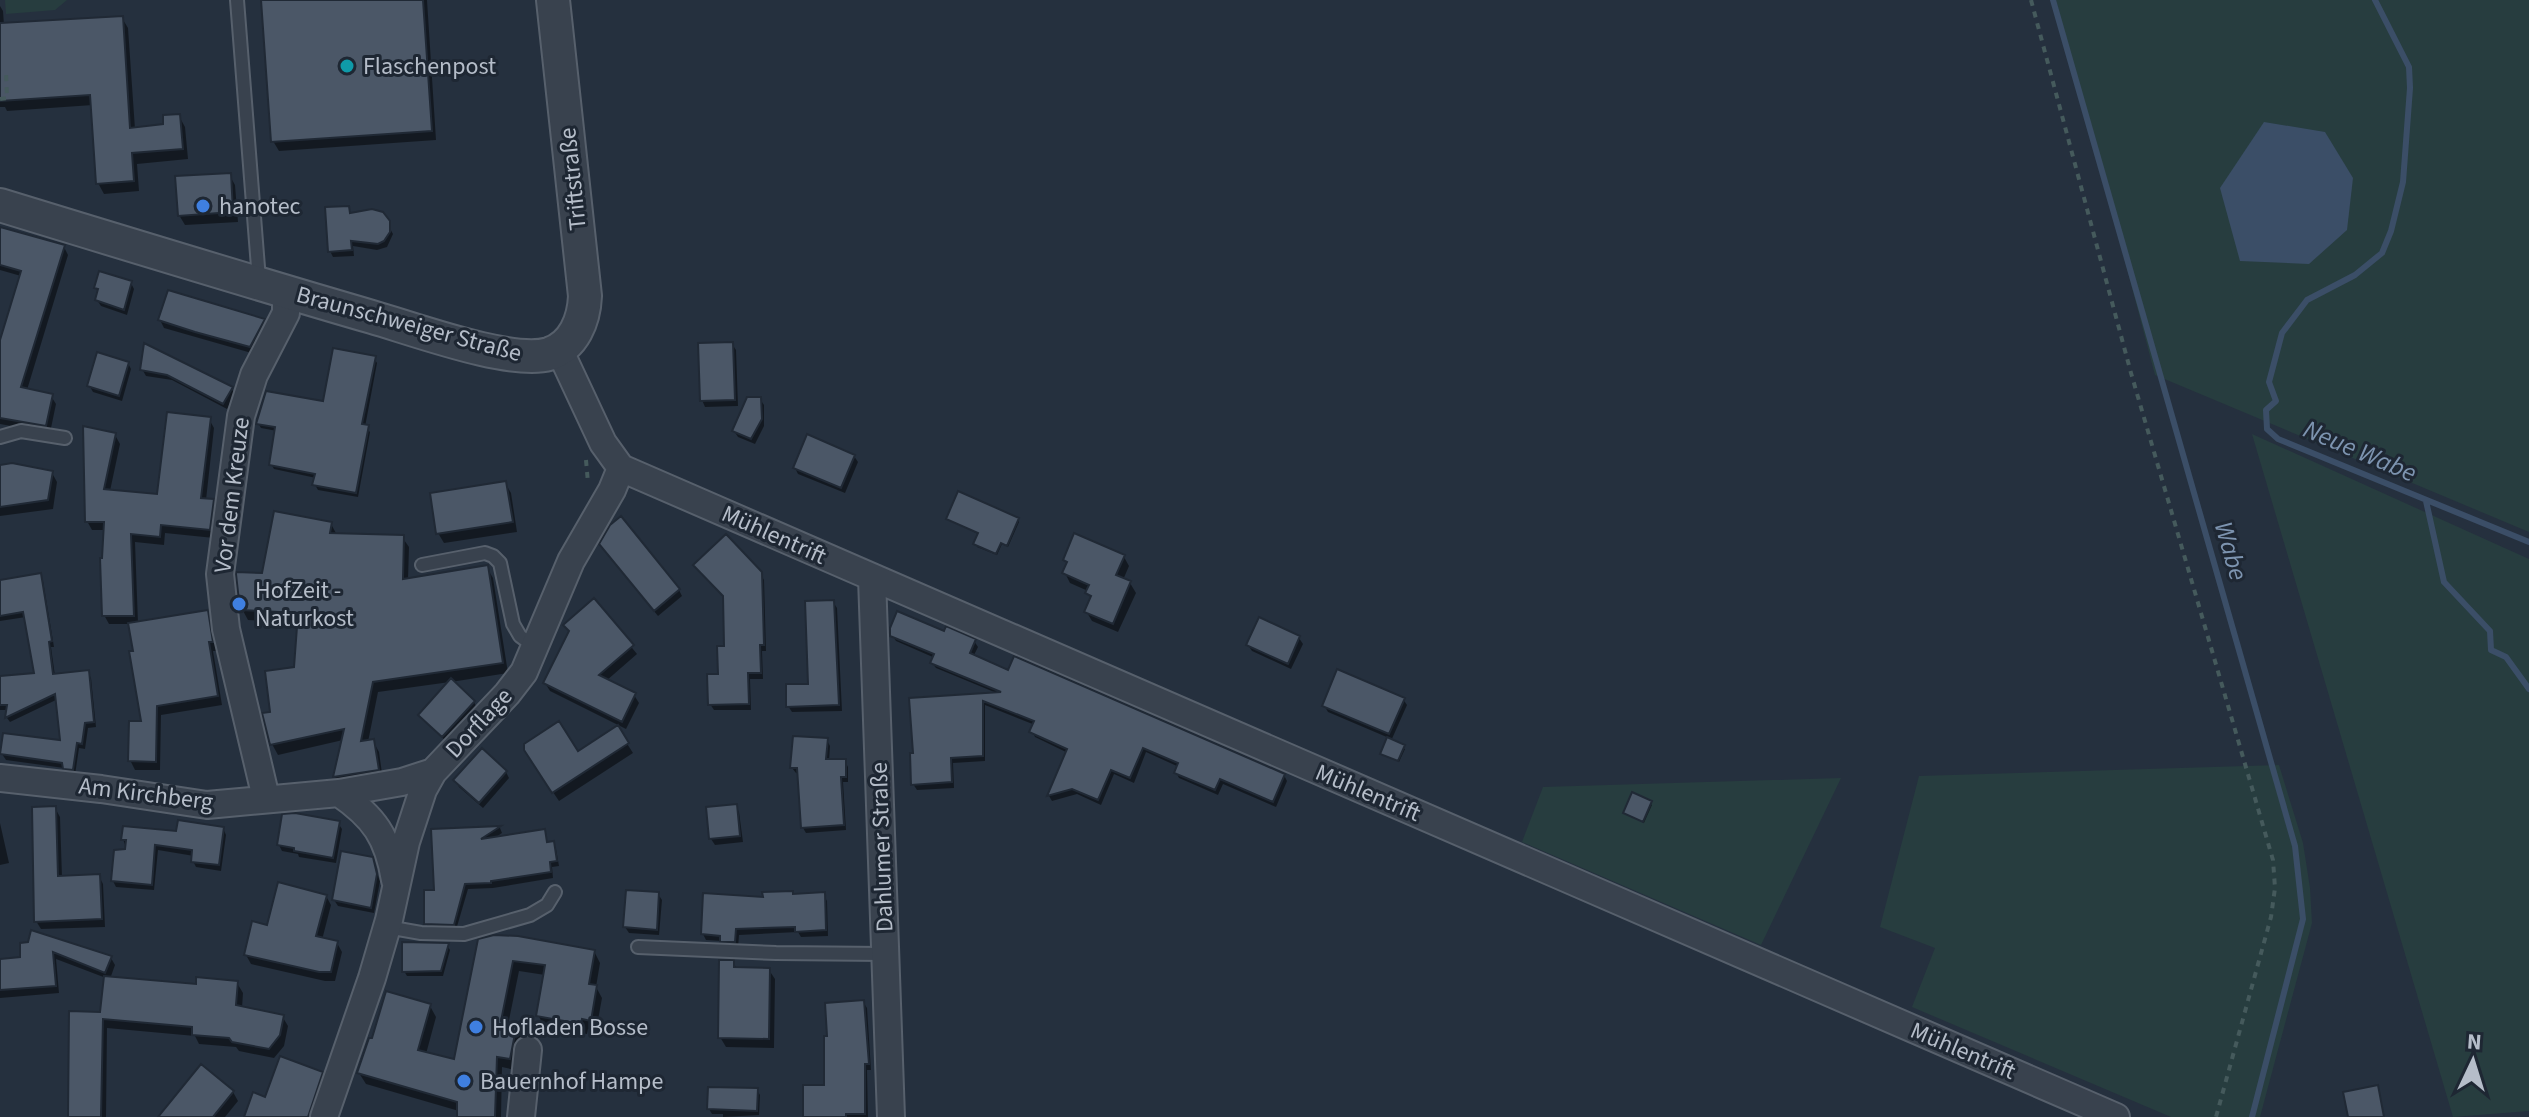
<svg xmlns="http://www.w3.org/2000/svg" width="2529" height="1117" viewBox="0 0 2529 1117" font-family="'Source Sans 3',sans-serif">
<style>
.green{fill:#273d3f}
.water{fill:#3b4e67}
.shadow{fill:#0007}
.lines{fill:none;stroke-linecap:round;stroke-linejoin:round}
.stream{stroke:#3b4e67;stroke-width:6}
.building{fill:#4b5767;stroke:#202935;stroke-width:2}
.service-casing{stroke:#57606c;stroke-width:16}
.minor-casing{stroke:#57606c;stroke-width:30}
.tertiary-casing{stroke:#57606c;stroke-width:36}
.path{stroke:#455a5c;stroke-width:4;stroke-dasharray:6 6;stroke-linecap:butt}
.service{stroke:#39424e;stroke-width:12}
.minor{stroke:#39424e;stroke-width:26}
.tertiary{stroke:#39424e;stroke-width:32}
.culture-dot{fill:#0f9aa8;stroke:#1e2733;stroke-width:3}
.shop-dot{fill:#3f7fe0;stroke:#1e2733;stroke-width:3}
.labels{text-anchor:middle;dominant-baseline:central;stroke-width:6;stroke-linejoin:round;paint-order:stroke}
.poi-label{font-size:24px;fill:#b5bdc9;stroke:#1e2733;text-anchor:start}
.street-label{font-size:24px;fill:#b5bdc9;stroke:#1e2733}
.water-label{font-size:26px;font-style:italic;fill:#7d94b0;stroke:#1e2733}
</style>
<rect width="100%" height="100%" fill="#25303e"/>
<path class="green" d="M5 0H67L55 10 6 14Z
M2056 0H2529V532L2155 375Z
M2252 434 2529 559V1111L2453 1117Z
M2279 765 2303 843 2310 888 2312 923 2260 1117H2171L1912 1007 1935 948 1880 927 1919 776Z
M1841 778 1761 945 1522 842 1543 787Z"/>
<path class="water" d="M2264 122 2325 132 2353 178 2347 230 2309 264 2240 261 2220 188Z"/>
<path class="shadow" d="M263 0H427L436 140 279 151 273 141Z
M0 6 3 11 4 25 122 18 128 28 135 129 165 126 179 116 185 127 188 159 137 164 139 191 104 194 98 183 93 105 7 111 5 107H0Z
M230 176 235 185 238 222 185 225 179 215Z
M348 208 352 215 382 214 393 234 387 247 377 250 353 246 354 256 333 257 330 251Z
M0 229 64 247 68 255 27 390 51 396 56 404 50 433 0 424V342L21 276 0 270Z
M131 283 134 289 127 315 101 306 97 300 99 293 96 288Z
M160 320 263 321 268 329 255 354 164 328Z
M732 344 736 350 738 406 705 407 702 400Z
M374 358 377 363 365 427 370 432 358 497 318 490 315 485 316 478 274 469 271 464 277 431 261 428 258 423 324 404Z
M128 363 131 369 122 401 93 392 89 385Z
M142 369 231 388 235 394 227 409 172 380 146 376Z
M760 399 764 405V426L755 444 738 437 734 431Z
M209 419 214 428 206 500 213 501 218 510 214 538 165 533 164 545 135 542 138 623 206 612 212 621 216 651H213L222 705 161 715 160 770H135L130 760 143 723 131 624H109L104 615 106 530H92L87 521 115 435 120 444 110 491 159 496Z
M854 456 858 462 845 493 798 474 795 468Z
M0 467 52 473 57 482 53 509 0 516Z
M505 483 511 493 517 532 444 543 438 533Z
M948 519H1018L1019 522 1008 547 1002 544 997 555 977 547 976 544 980 535Z
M331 524 337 535 402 537 409 547 408 580 487 568 493 578 508 673 451 682 474 702 477 708 447 742 424 721 420 715 450 682 378 692 368 742 373 741 379 752 383 780 341 787 335 777 343 740 278 755 272 744V713L296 669 300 623 248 620 242 609 264 575Z
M605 551 679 590 682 596 658 616Z
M1124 557 1129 566 1123 580 1130 583 1136 593 1118 632 1092 621 1086 611 1091 600 1088 591 1070 583 1065 573 1068 565 1065 560Z
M696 566 760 573 764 580 766 651H762L763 679H750L751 710H714L710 704 726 648 725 599Z
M40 576 43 581 54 647H51L55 676 88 672 91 678 96 727 88 728 85 749 79 748 75 775 68 774 64 768 6 760 2 754 62 743 58 699 10 722 7 718 8 710H0V678L36 675 26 617 0 621V582Z
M594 601 637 654 606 681 634 695 639 703 626 729 550 691 545 683 570 633 566 625Z
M833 602 837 608 842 711 792 712 788 706 810 686Z
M945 633 974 641 978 647 973 657 1284 775 1287 781 1276 807 1223 784 1218 795 1179 778 1176 772 1179 767 1146 752 1134 783 1114 774 1101 805 1077 794 1052 801 1049 796 1068 753 1035 737 1032 731 1035 725 985 705V761L953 763 954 788 917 790 913 784 916 754 911 700 999 694 936 668 932 663 935 658 896 641 892 635Z
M1299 638 1303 644 1291 669 1252 651 1248 645Z
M1403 699 1407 705 1391 741 1405 749 1399 762 1383 753 1389 738 1328 712 1324 705Z
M617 728 633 753 559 801 532 761 578 754Z
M827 740 830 746 829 761H845L848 767V782H843L846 830 806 833 803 828 799 774 796 773 792 768Z
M506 772 509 778 483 808 459 787 456 781Z
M1650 803 1652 805 1644 823 1625 813Z
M736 806 739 812 743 842 715 845 711 839 708 809Z
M55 808 60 817 62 877 99 876 103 884 105 927 41 929 36 921Z
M0 823 9 863 0 865Z
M338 823 342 829 336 863 299 857 298 854 282 851 279 845Z
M223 828 226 835 221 871 196 867 193 861 194 856 158 850 154 890 116 887 113 881 127 851 123 839Z
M500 828 502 833 493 839 544 832 548 843H553L556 849 559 866 552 867 553 878 493 888 468 889 456 930 430 929 426 924 436 892 433 831Z
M371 859 380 881 374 913 338 906 334 900Z
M658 894 662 900 659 935 629 933 625 927Z
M823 894 827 901 828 936 801 937 798 932 739 935 738 948 725 947 722 941 706 940 703 934 765 899Z
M326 896 331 905 322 940 337 943 342 952 335 981H325L251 964 246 955 268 927Z
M480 941 594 951 600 963 596 987 602 998 596 1031 588 1029 587 1034 544 1026 538 1015 545 975 519 971 508 1025 516 1026 522 1037 515 1070 502 1067 501 1117H459V1111L366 1084 359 1073 430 1006 436 1017 426 1054 456 1061Z
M22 945 111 958 115 965 110 979 198 986 237 983 243 993 242 1008 282 1016 288 1026 284 1046 274 1058 239 1051 236 1047 199 1044 195 1036 107 1028 106 1117H70L102 1014 106 978 56 959 59 993 0 998V961L22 959Z
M447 945 450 950 443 976H407L404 971Z
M733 962 737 969 769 970 775 979 774 1048 726 1047 720 1037Z
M863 1002 867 1008 871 1070H867L868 1117H805L826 1087Z
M321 1073 327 1083 316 1117H246Z
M757 1090 760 1095 759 1115 723 1117V1114H712L709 1109Z
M233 1092 238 1101 225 1117H161Z"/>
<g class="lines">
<path class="stream" d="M2053 0 2295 846 2303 919 2252 1117
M2375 0 2409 67 2410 88 2403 182 2391 231 2382 253 2355 275 2307 300 2282 333 2269 382 2276 401 2266 410 2267 429 2278 439 2529 542
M2426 501 2444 582 2490 631 2491 650 2506 657 2529 689"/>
</g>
<path class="building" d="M261 0H423L432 131 271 142Z
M123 16 130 128 163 124V115L180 114 183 149 132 153 134 181 96 184 90 95 0 101V23Z
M231 173 233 212 178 216 175 176Z
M349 206 350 213 372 209 383 212 390 221V232L384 241 378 244 351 241 352 250 328 252 325 207Z
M0 227 65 245 21 387 53 394 46 426 0 418V340L21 271 0 265Z
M99 271 132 281 124 310 95 300 98 289 94 288Z
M168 290 205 301 265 319 250 347 195 332 158 320Z
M733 342 735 400 700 401 698 343Z
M144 343 233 387 223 404 167 375 140 370Z
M333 348 376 356 362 424 369 425 356 493 312 485 315 474 269 465 275 427 256 424 266 391 323 401Z
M97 352 129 362 119 396 87 386Z
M747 397H761L762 419 751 439 732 431Z
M167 412 211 417 201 498 214 499 210 530 161 525 160 537 131 534 134 616H102L100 558H102L104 522H85L83 426 116 433 104 489 157 494Z
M807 434 855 455 841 488 793 468Z
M12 463 53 471 48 500 0 507V465Z
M506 481 513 522 436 534 430 493Z
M958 491 1019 518 1007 546 1001 543 996 554 973 544 978 533 946 519Z
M274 511 332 522 330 533 404 535 403 579 488 565 503 663 373 682 361 741 374 739 379 770 333 777 344 729 270 745 262 713 270 712 265 671 294 667 298 613 240 610 236 574V572L262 573Z
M621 516 680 589 654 611 599 544 610 525Z
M1074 533 1125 555 1116 575 1131 581 1113 624 1084 612 1091 596 1085 593 1089 585 1062 573 1067 562 1063 560Z
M726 534 762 572 764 645H760L761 673H748L749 704 708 705 707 674H718L717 646H724L723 596 693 565Z
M41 573 52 641 49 642 53 674 89 670 94 722 85 723 82 744 77 743 73 770 63 769 62 763 0 754 3 733 60 740 55 694 5 718 7 705H0V676L34 673 23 612 0 616V580Z
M594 598 634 645 599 675 636 693 622 722 543 683 569 631 563 625Z
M834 600 839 705 786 707V684H808L805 601Z
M208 610 213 642H209L218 696 157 706 156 762 128 761 129 721H141L129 651H133L128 623Z
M897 611 944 631 946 626 976 639 970 653 1008 670 1014 656 1285 774 1273 802 1220 779 1215 790 1174 773 1178 763 1143 748 1130 778 1111 770 1098 800 1072 789 1047 796 1067 749 1029 732 1034 721 983 701V756L951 758 952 782 911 785 910 753H913L909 698 1001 692 930 663 934 654 890 636V628Z
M1259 617 1300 636 1288 664 1246 645Z
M1337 669 1405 698 1389 734 1322 706Z
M451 678 475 701 442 737 418 715Z
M559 721 578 751 618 725 629 743 552 793 524 750V744Z
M793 736 828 738 826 759H846V777H841L844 825 801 828 797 768H790Z
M1387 737 1405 745 1398 761 1380 754Z
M482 748 507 771 479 803 453 780Z
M1632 792 1652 801 1643 822 1623 813Z
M737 804 740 836 709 839 706 807Z
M56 806 58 876 100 874 102 919 34 922 32 807Z
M295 813 340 821 333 858 294 851V848L277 845 282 814Z
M178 820 224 827 219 865 191 862 192 850 155 845 152 885 111 881 114 850 125 849 126 840H121L123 826 176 831Z
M501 826 481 839 545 829 547 842 554 841 557 861 550 862 551 872 491 881V883L465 884 454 925 424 924V890H434L431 829Z
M341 851 373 857 377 874 371 908 332 900Z
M278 882 327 895 316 936 338 941 331 972H319L244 955 252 921 267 925Z
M626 890 659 892 657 930 623 927Z
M793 891V894L825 892 826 930 795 932V927L736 929 735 942H720V936L701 934 703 893 763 897 762 892Z
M31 930 112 956 105 973 53 952 56 986 0 990V959L20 957V943L28 942Z
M494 935 518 936 595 950 589 984 597 985 591 1021 582 1019 581 1024 536 1016 545 965 513 961 501 1021 517 1024 510 1059 497 1057 495 1117H457V1102L357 1073 369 1038H372L386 991 431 1004 418 1050 454 1059 478 939Z
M402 942 449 943 441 971 402 972Z
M719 960H734V967L770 968 769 1039 718 1038Z
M104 976 196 984V977L238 981 236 1005 284 1015 280 1035 269 1049 232 1042 229 1038 192 1035V1027L103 1019 101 1117H68L69 1011 100 1012Z
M864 1000 869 1064H865V1114H846V1117H803V1085H824V1036H827L825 1003Z
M280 1056 323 1072 308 1117H244L253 1092 265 1097Z
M201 1064 234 1091 213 1117H158Z
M2378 1085 2384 1117H2348L2343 1092Z
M708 1087 758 1088 757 1111 707 1109Z"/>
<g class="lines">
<defs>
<path id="service" d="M237 0 259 280
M0 437 21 431 65 438
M422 565 485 553 493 556 500 563 513 624 520 636 535 647
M387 927 421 933 464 934 530 915 547 905 555 892
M638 947 776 953 885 954"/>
<path id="minor" d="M559 349 603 443 621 468 2116 1117
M872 578 891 1117
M0 778 101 789 207 805 339 793 402 782 433 772
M339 793C374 817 388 837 395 880
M266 798 226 629 220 574 241 416 254 375 286 313V292
M324 1117 372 978 389 920 406 842 423 790 433 772 507 694 524 672 571 561 612 490 621 468
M521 1117 528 1050"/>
<path id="tertiary" d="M0 205C124 243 248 281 372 317 414 329 511 365 549 354 574 346 584 320 585 296L553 0"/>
</defs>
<use href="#service" class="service-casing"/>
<use href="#minor" class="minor-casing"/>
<use href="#tertiary" class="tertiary-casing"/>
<path class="path" d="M2031 0 2131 373 2273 860 2275 888 2271 917 2216 1117
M0 99 7 98 6 71
M586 460 588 483"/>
<use href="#service" class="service"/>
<use href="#minor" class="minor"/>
<use href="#tertiary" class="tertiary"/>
</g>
<circle class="culture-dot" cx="347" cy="66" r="8"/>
<g class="shop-dot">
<circle cx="203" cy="206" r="8"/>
<circle cx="239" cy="604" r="8"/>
<circle cx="476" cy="1027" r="8"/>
<circle cx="464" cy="1081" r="8"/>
</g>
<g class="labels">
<g class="poi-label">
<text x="363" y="66">Flaschenpost</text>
<text x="219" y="206">hanotec</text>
<text x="255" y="590">HofZeit -<tspan x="255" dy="28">Naturkost</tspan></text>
<text x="492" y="1027">Hofladen Bosse</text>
<text x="480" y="1081">Bauernhof Hampe</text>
</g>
<g class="street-label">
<text transform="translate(573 179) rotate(-96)">Triftstraße</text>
<text transform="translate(409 324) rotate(15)">Braunschweiger Straße</text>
<text transform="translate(232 495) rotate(-83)">Vor dem Kreuze</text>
<text transform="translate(774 535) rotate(24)">Mühlentrift</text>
<text transform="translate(479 723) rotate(-47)">Dorflage</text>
<text transform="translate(1368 793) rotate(23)">Mühlentrift</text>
<text transform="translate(146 794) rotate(7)">Am Kirchberg</text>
<text transform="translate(882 847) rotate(-92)">Dahlumer Straße</text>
<text transform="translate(1963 1051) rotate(23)">Mühlentrift</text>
</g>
<g class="water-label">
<text transform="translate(2360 451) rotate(23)">Neue Wabe</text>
<text transform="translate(2231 551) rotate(74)">Wabe</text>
</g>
</g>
<g transform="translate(2473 1061) rotate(4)" stroke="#1e2733" stroke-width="6" paint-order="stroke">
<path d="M0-6L14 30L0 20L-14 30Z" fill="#b5bdc9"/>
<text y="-12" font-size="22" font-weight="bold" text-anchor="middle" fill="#b5bdc9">N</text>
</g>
</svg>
